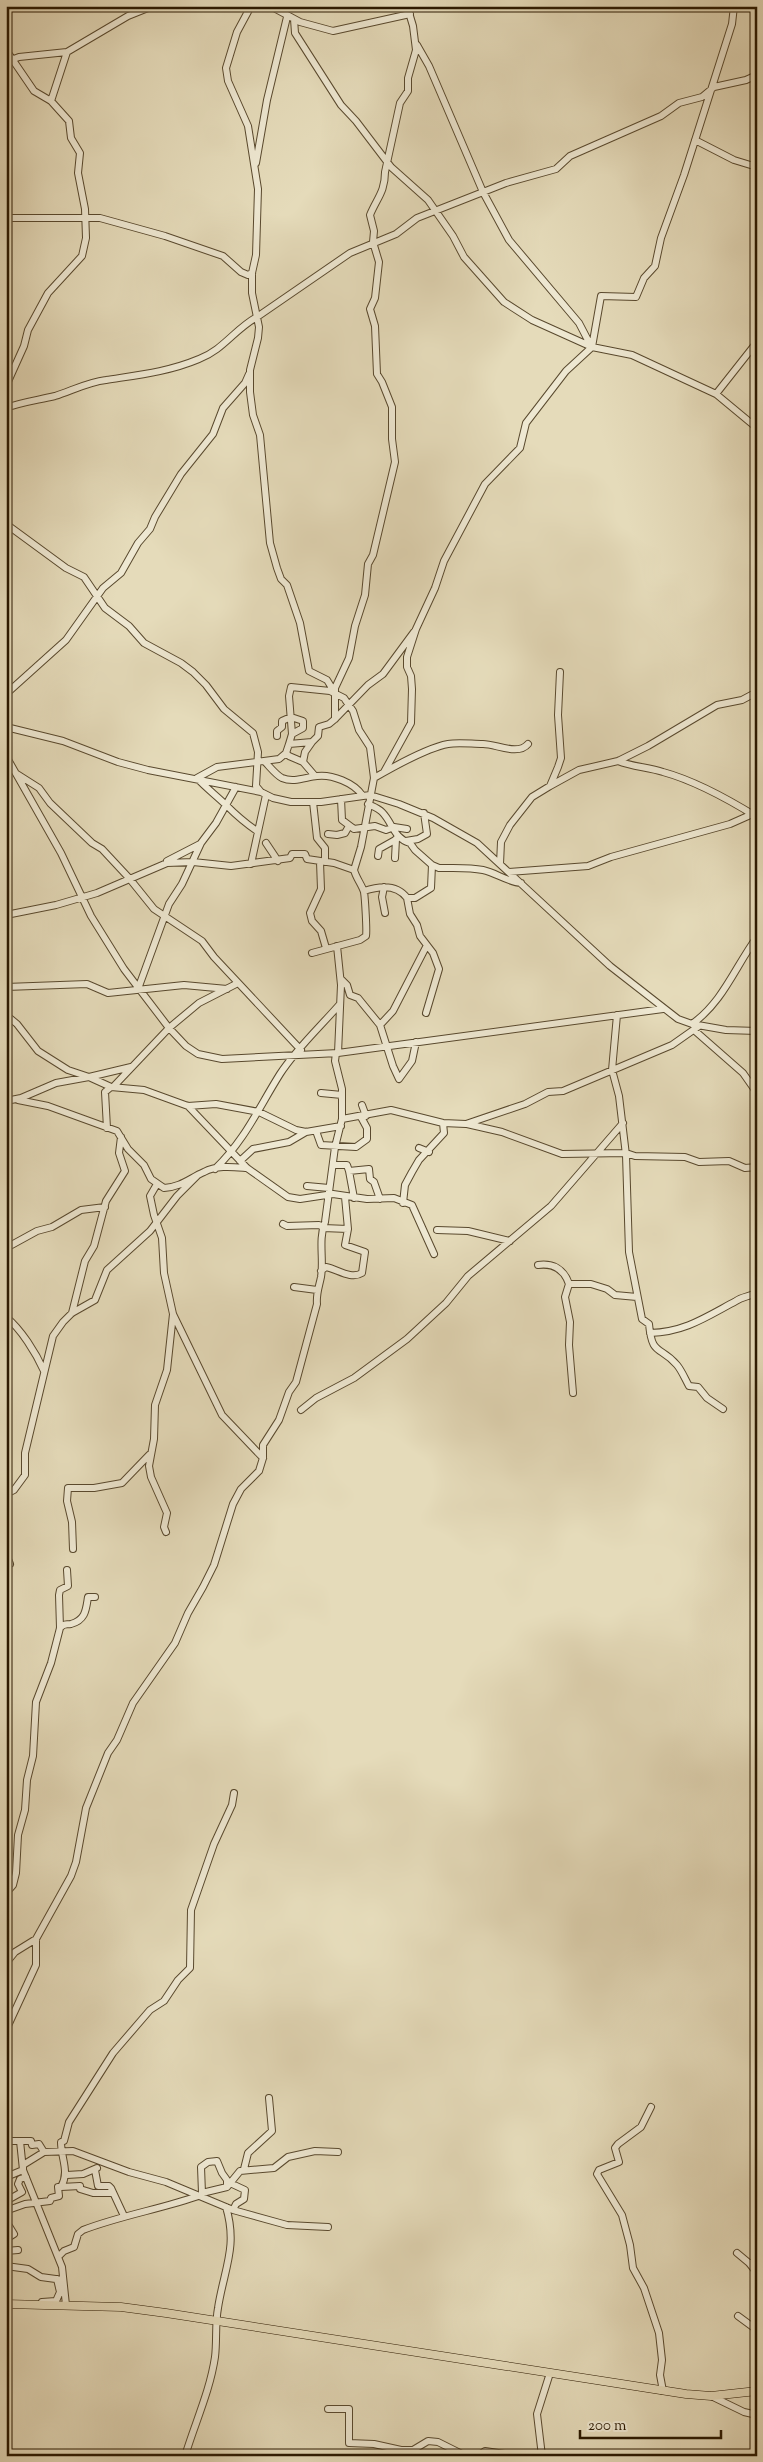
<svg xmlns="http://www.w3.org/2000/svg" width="763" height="2462" viewBox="0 0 763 2462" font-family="'Sorts Mill Goudy',serif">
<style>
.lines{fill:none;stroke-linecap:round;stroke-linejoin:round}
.minor-casing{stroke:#59492e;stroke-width:8}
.major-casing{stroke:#2a1800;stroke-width:9}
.minor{stroke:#eee8d2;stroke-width:6}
.major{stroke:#e5dbba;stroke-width:8}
</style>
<rect width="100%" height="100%" fill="#e5dbba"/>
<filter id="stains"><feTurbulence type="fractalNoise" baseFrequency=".004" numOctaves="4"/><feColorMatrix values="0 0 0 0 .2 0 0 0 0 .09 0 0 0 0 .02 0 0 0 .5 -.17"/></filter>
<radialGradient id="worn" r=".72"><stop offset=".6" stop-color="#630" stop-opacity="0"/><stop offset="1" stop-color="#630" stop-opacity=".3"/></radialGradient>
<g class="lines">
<defs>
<path id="minor" d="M251 6 237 32 226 68 228 81 248 126 258 189 256 255 252 273V293L259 327 258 338 250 370V392L253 415 260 435 270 543 277 568 281 579 287 585 300 623 309 671 327 680 335 693
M267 6 274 8 300 22 333 31 410 14
M294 19 295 33 341 105 356 121 391 167 428 200 453 236 464 257 504 302 532 320 592 347 632 355 716 394 757 428
M417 45 429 66 483 192 509 240 579 323 591 346
M6 50 34 91 51 101 69 121 71 138 80 153 78 173 85 209 86 238 82 256 48 293 28 330 24 346 6 386
M6 62 19 57 67 52 128 16 153 6
M51 101 67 52
M695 140 734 160 757 167
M256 163 267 100 287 17
M6 218H100L165 236 223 256 241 272 248 275 252 273
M6 368H14
M716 394 757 342
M6 408C22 402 39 400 55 396 71 391 88 382 106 380 138 375 168 372 199 359 223 350 235 329 257 317L350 253 396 234 417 218 506 183 556 169 570 156 661 116 679 103 702 97 714 87 746 80 757 75
M6 524 66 568 84 577 105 608 129 626 144 643 181 663 193 672 206 685 224 709 253 733 258 752 256 786 261 792
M6 694 66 640 103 588 121 573 138 543 150 529 155 517 181 474 213 434 223 408 245 383 249 374
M335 719V688L349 658 355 626 365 595 368 564 373 555 395 462 392 439V407L382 382 377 374 375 326 370 309 375 298 379 262 373 242 374 231 370 215C377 198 385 192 385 172L400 103 408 91V78L416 50 413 26 407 6
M6 727 63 741 118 762 148 770 261 792 273 798 291 802H321L370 795 399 804 433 818 477 843 610 966 678 1019 692 1024 726 1030 757 1031
M277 736V731L282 727V721L291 717 303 721V728L292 734
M289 744 292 734 289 696 291 687 330 691 344 698 353 711 359 730 370 747 374 778 361 847 354 870
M286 753 289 756 303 762 315 776
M6 756 61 853 91 916 124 969 169 1028 186 1046 198 1054 222 1059 338 1053 663 1009
M618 761C633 767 648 767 663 772 696 781 728 799 757 817
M265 762C270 767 276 775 282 778 294 783 306 777 317 776 332 774 354 783 362 795
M303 762 305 752 312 742
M384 772 411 723 412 689 411 676 407 667V657L416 629 435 588 444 561 485 484 520 448 526 423 566 371 592 347 601 296 636 297 644 278 655 266 661 238 684 175 732 24 734 6
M17 774 39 788 50 803 92 843 102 849 129 878 154 909 202 941 214 957 301 1050
M374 778C393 767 426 748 448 744 458 742 472 744 483 744 496 744 518 756 528 744
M550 786 579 770 618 761 648 746 717 705 742 700 757 692
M341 799 342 820 354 829 375 826 386 830 394 827 407 829
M313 802 317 838 325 848V862
M368 804C372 806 378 808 382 812 393 823 393 838 410 843L415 850 432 865
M257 831C245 823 236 815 226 805 217 796 206 788 197 778L217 767 279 759 286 753 289 744 312 742 318 736 319 727 329 724 335 719 368 685 383 674 414 632
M328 834 337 835 345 833 349 826
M406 841 418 839 427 834 424 813
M266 843 278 861
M378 856 379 849 395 840
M395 858 396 839
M167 861 200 844
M320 862 321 889 310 913 312 921 321 931 326 948
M251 864 266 795
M500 864 501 842 510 825 532 797 550 786 558 767 561 758 558 715 560 672
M509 872 588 866 611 857 730 824 757 812
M384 887 382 897 385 913
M364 891C379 886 397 884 407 898H415L431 888 432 865 439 868C453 868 469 867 483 870 496 873 508 882 521 883
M407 898 410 914 417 925 420 936 433 953 439 969 426 1013
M6 915 56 905 97 893 167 863 193 862 231 866 290 858 292 854H305L307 859 334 863 354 870C356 878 362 885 364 892 365 898 367 931 366 936L360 940 312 953
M337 946 341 985 338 1053
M341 979 347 985 350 995 358 998 380 1025 393 1066 399 1079 412 1061 416 1042
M6 987 87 984 108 993 184 985 227 989
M138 989 169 904 182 884 201 843 216 823 236 787
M6 1015 17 1024 38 1051 68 1070 89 1077 131 1067
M617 1015 612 1070 619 1096 626 1155 629 1252 642 1319 649 1324C652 1357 660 1345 677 1365 682 1371 685 1379 689 1386L698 1387 707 1398 723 1409
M692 1024C723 1002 735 967 757 937
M380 1025 393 1011 426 947
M694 1030 743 1073 757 1093
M114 1086 169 1028 199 1003 238 983
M321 1093 342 1095
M18 1100 48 1106 117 1131 128 1149 144 1165 151 1179 164 1188C181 1187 190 1178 204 1172 217 1165 233 1167 247 1168
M6 1101 21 1098 56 1083 89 1077 111 1087 144 1090 188 1106 216 1104 259 1112 296 1130 306 1132 341 1126
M362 1105 366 1116
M188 1106 247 1168 288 1197 300 1199 333 1194 367 1199 394 1198 412 1205 434 1254
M342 1119 391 1110 443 1123 466 1124 525 1104 548 1092 563 1091 672 1045 699 1026
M467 1124 502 1132 562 1154 626 1153 635 1156 685 1157 699 1162 729 1161 745 1168 757 1167
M107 1128 105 1092 111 1087
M316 1131 321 1145 356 1147 367 1139V1128L361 1117
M419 1148 429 1152
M240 1161 253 1149 289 1142 306 1132
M334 1165H347L349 1171 369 1169 370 1179 374 1182 380 1199
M215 1169C245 1140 258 1109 280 1074 296 1049 320 1027 340 1004
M349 1171 354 1198
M157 1184 150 1196 154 1215 162 1238 164 1273 173 1314 222 1415 263 1458
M307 1186 329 1188
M403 1203 405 1185 412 1172 419 1160 444 1133 443 1123
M283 1224 287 1226 319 1225 323 1227
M323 1228 348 1229
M437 1230 468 1231 510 1241
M6 1248 37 1231 52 1227 81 1210 105 1207
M538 1265C553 1263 564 1269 569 1284L565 1297 570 1322 569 1345 573 1393
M321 1271 326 1267C337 1269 351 1280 362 1273L365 1252 345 1245 348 1229 345 1197
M569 1284H591L607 1289 615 1295 637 1297
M294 1287 317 1290
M72 1313 85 1261 94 1246 106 1201 125 1171 119 1153 121 1137
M6 1317C21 1329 36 1353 44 1371
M650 1333C685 1332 706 1317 736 1301 743 1296 750 1297 757 1292
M301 1410 316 1398 354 1378 407 1339 446 1303 468 1276 551 1206 623 1123
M6 1494 14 1490 25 1475V1453L53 1336 63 1322 72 1313 95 1300 107 1270 150 1231 177 1196 197 1176
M166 1532 164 1527 167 1513 151 1477 149 1466 154 1439 155 1405 167 1370 173 1314
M73 1549 72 1522 67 1501 68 1488H94L122 1483 149 1455
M6 1554 10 1564
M60 1628C64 1623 66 1625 71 1624 86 1620 86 1609 88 1597H95
M6 1893 13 1885 16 1873 18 1835 25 1810 27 1780 33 1756 36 1702 51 1663 60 1628 59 1595 60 1590 68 1586 67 1570
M6 1963 15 1952 36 1939 71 1876 76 1862 86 1808 108 1753 117 1740 133 1703 175 1643 188 1613 203 1587 214 1565 233 1504 241 1489 259 1471 263 1458V1445L279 1420 289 1392 296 1382 317 1304C316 1294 319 1287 321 1277 324 1259 318 1240 325 1222L335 1147 342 1119V1089L335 1061 336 1053
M6 2030 36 1965V1939
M651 2107 641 2127 618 2144 615 2148 619 2162 599 2170 597 2174 622 2215 630 2245 633 2268 644 2288 659 2333 662 2360 660 2375 663 2391
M6 2141H20L23 2170 62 2267 66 2305
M20 2141H31L32 2145 39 2144 44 2152
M244 2169 248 2153 272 2131 269 2098
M95 2170 98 2186H109L111 2188 124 2216
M67 2175 83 2174 97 2168
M6 2177 23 2170V2165L44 2152 73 2151 129 2172 166 2182 233 2210 287 2225 328 2227
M230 2183 245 2190 244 2199 236 2204 233 2210
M61 2187 80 2186V2189L93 2193H113
M202 2193 201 2167 208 2162 217 2161 222 2173 227 2180V2186
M6 2201 22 2192 18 2184 20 2179 26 2177
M6 2212 8 2210 25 2204 50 2201 51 2198 59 2196 58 2187H61C70 2171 61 2159 61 2142L64 2141 69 2122 113 2053 150 2010 164 2001 178 1980 190 1968 191 1910 214 1844 232 1805 234 1793
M6 2221 14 2234 6 2239
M6 2251 18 2250
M737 2253 749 2263H757
M59 2256 64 2251 74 2247 78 2234 83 2230C122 2215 162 2209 201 2195L202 2193 227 2187 240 2171 274 2168 288 2157 315 2151 338 2152
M749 2263 757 2273
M6 2266 28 2269 41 2277 63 2280
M42 2302 56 2301 60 2292 57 2279
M738 2316 757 2330
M711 2396 744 2412 757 2415
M328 2409H349V2443L374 2444 401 2450H413L428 2441 438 2442 466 2456
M185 2456C195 2423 210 2391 215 2357 217 2341 215 2324 218 2308 224 2269 238 2247 226 2207
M478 2456 485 2451 519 2456
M542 2456 537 2414 550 2373"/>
<path id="major" d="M6 2304 121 2307 166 2313 686 2394 711 2396 757 2391"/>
</defs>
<use href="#minor" class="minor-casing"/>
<use href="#major" class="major-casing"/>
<use href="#minor" class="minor"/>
<use href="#major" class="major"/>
</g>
<rect width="763" height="2462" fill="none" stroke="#e5dbba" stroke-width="25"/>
<rect x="8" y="8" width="748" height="2447" fill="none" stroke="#2a1800" stroke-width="2.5"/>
<rect x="12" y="12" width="738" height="2437" fill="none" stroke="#2a1800"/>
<path d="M580 2430v8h141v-8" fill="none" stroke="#2a1800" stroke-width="2.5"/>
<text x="588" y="2430" font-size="15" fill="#2a1800" stroke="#eee8d2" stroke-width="4" paint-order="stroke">200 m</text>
<rect width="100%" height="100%" filter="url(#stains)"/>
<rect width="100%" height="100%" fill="url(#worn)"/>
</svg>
